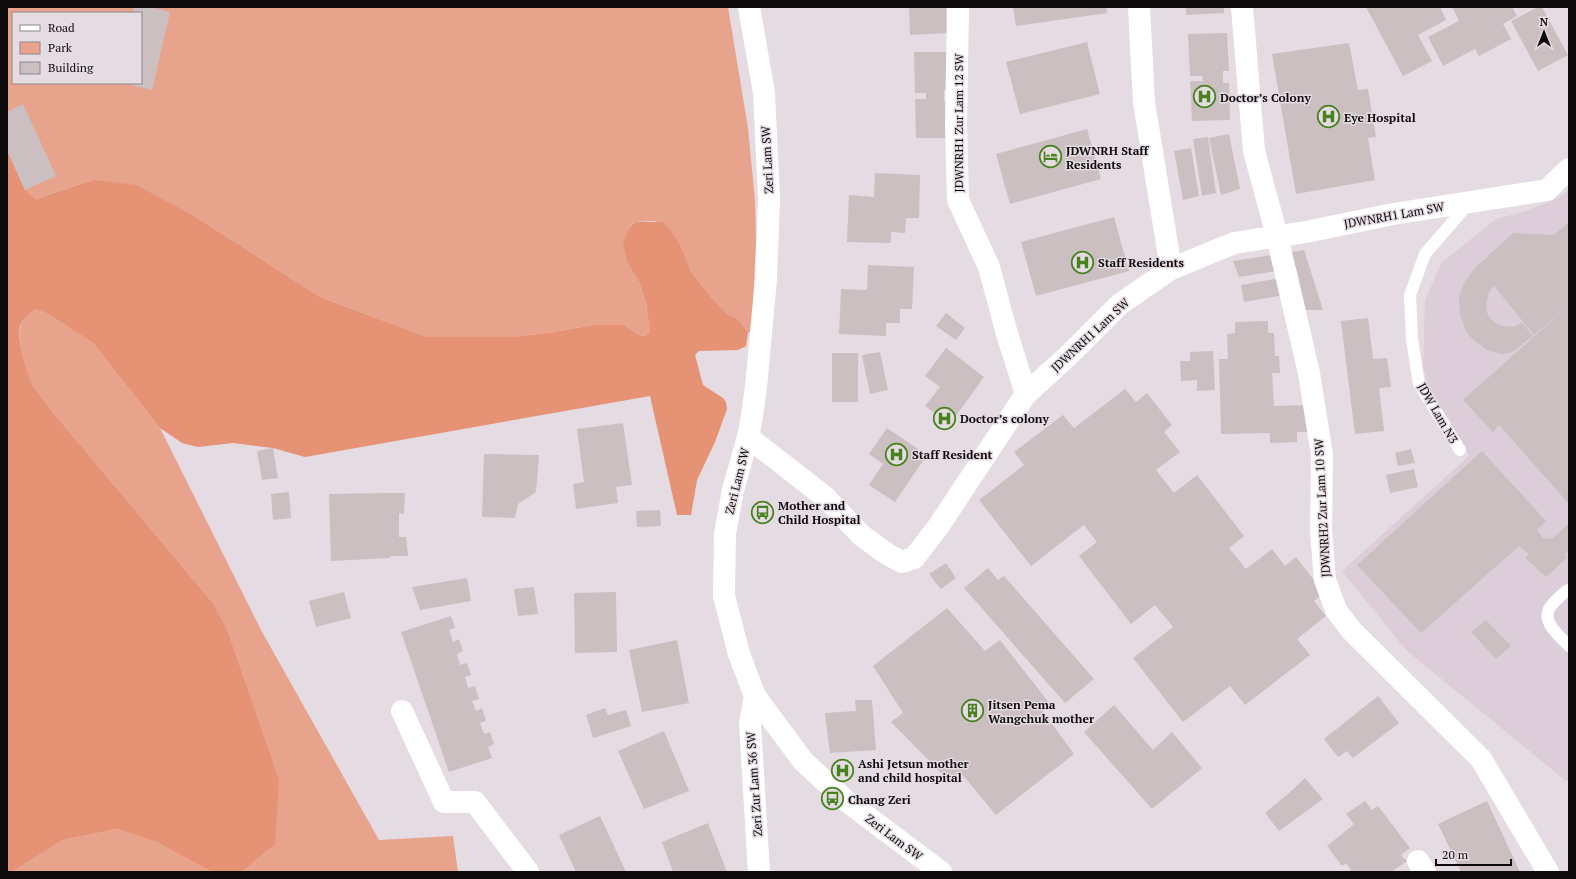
<svg xmlns="http://www.w3.org/2000/svg" width="1576" height="879" viewBox="0 0 1576 879" font-family="'PT Serif',serif">
<style>
.built{fill:#ddcdd8}
.green{fill:#e8a38c;fill-rule:evenodd}
.forest{fill:#e69275}
.building{fill:#cbbfc1}
.lines{fill:none;stroke-linecap:round;stroke-linejoin:round}
.service{stroke:#fff;stroke-width:12}
.minor{stroke:#fff;stroke-width:22}
.tertiary{stroke:#fff;stroke-width:22}
.labels{text-anchor:middle;dominant-baseline:central;stroke-width:3;stroke-linejoin:round;paint-order:stroke}
.poi-label{font-size:12px;font-weight:bold;fill:#0d0a0c;stroke:#e5dbe2;text-anchor:start}
.street-label{font-size:12px;fill:#0d0a0c;stroke:#e5dbe2}
</style>
<rect width="100%" height="100%" fill="#e5dbe2"/>
<path class="built" d="M1569 190V779L1566 781 1406 650 1342 571 1469 456 1454 430 1432 400 1423 367 1425 301 1441 263 1496 219 1526 211 1560 197Z"/>
<path class="green" d="M7 7H728L748 128 755 200 756 242 752 330 748 333 738 319 727 314 711 297 691 272 684 253 655 221 636 222 630 225 628 264 639 282 646 302 650 332 645 336 639 335 624 325H593L548 333 512 337H427L320 297 196 217 93 180 36 199 25 190 7 150ZM13 13H141V83H13Z
M36 309 48 314 93 343 160 428 261 630 379 840 453 836 458 872H237H241L212 602 51 410C46 402 39 395 34 387 25 372 13 332 25 316 28 313 33 311 36 309Z
M117 829 156 842 212 872H12L63 840Z"/>
<path class="forest" d="M7 150 25 190 36 199 93 180 136 185 196 217 320 297 427 337H512L548 333 593 325H624L639 335 645 336 650 332 646 302 639 282 628 264 623 242 631 225 636 222H662L670 229 684 253 691 272 711 297 727 314 738 319 748 333 746 346 738 350 699 351 695 355 703 385 723 398 726 402 727 409 715 442 697 480 691 515H677L650 396 305 457 273 448 233 443 198 447 182 443 160 428 93 343 48 314 36 309C28 314 22 318 20 327 17 341 27 376 34 387 39 395 46 402 51 410L212 602 227 630 279 780 275 844 241 872H212L156 842 117 829 63 840 12 872H7Z"/>
<path class="building" d="M134 7H151L170 12 152 90 126 84 141 83V13H133Z
M909 7H946L947 33 910 35Z
M1013 7H1106L1107 13 1016 26Z
M1186 7H1224V13L1186 15Z
M1366 7H1440L1446 20 1418 35 1432 61 1403 76Z
M1452 7H1512L1517 16 1503 24 1511 39 1479 56 1475 49 1443 66 1428 37 1459 21Z
M1538 7H1542L1568 55 1538 71 1511 21Z
M1227 33 1229 71H1223V83H1229L1230 120 1192 121 1190 81H1203L1202 76H1190L1188 34Z
M1087 42 1100 94 1020 114 1006 62Z
M1349 43 1358 90 1368 89 1376 137 1368 138 1375 180 1296 194 1272 54Z
M914 52H950V90H944V101H952L953 138H916L915 99H926V93H915Z
M23 104 56 176 25 190 7 150V112Z
M1087 129 1101 179 1010 204 996 154Z
M1229 134 1240 189 1221 195 1209 138Z
M1208 137 1216 193 1202 196 1193 139Z
M1191 148 1199 196 1183 200 1174 151Z
M875 173 920 175 919 218H906L905 233 891 232V243L847 242 849 195 874 197Z
M1114 217 1129 271 1036 296 1021 242Z
M1569 222V504L1499 425 1493 432 1463 400 1567 307 1534 335 1494 286 1489 292 1487 301 1486 311 1490 318 1498 325 1505 326 1513 327 1522 323 1533 336 1512 352 1502 354 1489 351 1476 342 1467 333 1460 315 1459 296 1465 281 1474 269 1513 233 1554 235Z
M1304 250 1323 310H1306L1296 268 1239 277 1233 261Z
M868 265 914 267 912 309H900V323H886V336L839 334 841 289 867 290Z
M1292 276 1295 293 1244 302 1241 285Z
M946 313 965 328 956 340 936 326Z
M1368 318 1373 359 1387 358 1391 387 1379 388 1384 431 1355 434 1341 321Z
M1268 321V333H1274L1275 356H1279L1280 373H1272L1274 406 1311 405 1312 432H1297V442L1270 443V433L1221 434 1219 359H1228L1227 334 1235 333V322Z
M946 348 984 377 950 424 925 406 940 387 925 376Z
M1213 351 1215 390 1197 391V380L1181 381 1180 361H1190V352Z
M880 352 888 390 870 394 862 355Z
M832 353H858V402H832Z
M1125 389 1136 402 1147 393 1172 425 1164 432 1180 452 1156 470 1174 493 1197 475 1244 536 1229 548 1246 569 1272 549 1285 566 1296 557 1324 593 1314 601 1326 616 1297 639 1310 655 1245 705 1230 686 1183 722 1133 658 1173 627 1155 605 1131 624 1079 556 1097 542 1084 525 1031 566 979 500 1024 465 1014 452 1063 415 1074 428Z
M623 423 632 485 616 487 618 503 576 509 573 484 584 482 577 429Z
M887 428 927 455 895 502 869 485 883 464 869 454Z
M273 448 278 478 262 480 257 451Z
M1411 449 1415 463 1398 466 1395 453Z
M1482 451 1546 521 1537 530 1543 538 1552 539 1569 523V550L1564 555 1567 558 1546 577 1525 558 1529 554 1519 546 1421 633 1357 565Z
M484 454 539 455 536 492 518 504 515 518 482 517Z
M1414 469 1418 487 1390 493 1386 475Z
M289 492 291 518 273 520 271 494Z
M386 493H405L404 514 399 513V537H406L408 556H390L389 558 331 561 329 494Z
M660 510 661 526 637 527 636 511Z
M946 563 956 578 941 589 929 574Z
M988 568 998 580 1004 576 1094 679 1065 703 964 588Z
M467 578 471 601 420 610 412 587Z
M534 587 538 614 518 616 514 589Z
M344 592 351 618 316 627 309 601Z
M616 592 617 652 575 653 574 593Z
M947 608 985 651 1000 640 1051 705 1042 710 1074 754 996 815 961 773 951 783 891 722 903 713 873 666Z
M451 616 455 628 449 630 453 642 459 639 463 651 457 654 460 665 467 663 471 675 465 677 468 688 475 686 479 699 472 701 476 711 482 708 486 721 480 723 484 734 490 732 494 744 488 747 492 758 449 772 401 632Z
M1486 620 1511 646 1496 659 1471 632Z
M677 640 689 703 642 712 629 650Z
M1378 696 1399 723 1353 758 1347 751 1338 757 1324 739Z
M855 700H872L876 750 830 753 825 713 856 711Z
M1114 705 1153 750 1172 732 1202 768 1152 809 1084 732Z
M605 708 608 715 626 710 631 726 593 738 586 715Z
M664 731 689 791 644 809 618 751Z
M1305 778 1323 799 1279 831 1265 813 1289 793Z
M1365 801 1372 810 1378 806 1410 848 1401 855 1407 861 1391 872H1347L1351 870 1346 863 1342 866 1327 846 1354 824 1346 814Z
M1487 801 1520 872H1461L1438 824Z
M600 816 626 872H576L559 835Z
M708 823 727 872H673L662 842Z"/>
<g class="lines">
<path class="service" d="M1460 450 1419 384 1412 339 1410 295 1425 254 1469 203
M1569 590 1566 591C1561 596 1552 603 1549 609 1542 623 1561 637 1569 646"/>
<path class="minor" d="M958 7 956 126 958 200 989 267 1007 334 1026 394
M1139 7 1144 102 1171 269
M1242 7 1254 151 1277 236 1309 373 1322 455 1321 531 1325 580 1336 610 1351 630 1481 759 1548 872
M748 437 825 497 861 535 887 554 902 562 914 558 938 527 1026 394 1068 356 1120 304 1171 269 1234 243 1306 232 1393 214 1547 190 1569 169
M755 696 750 724 759 872
M402 711 444 802H475L528 872
M1418 861 1425 872"/>
<path class="tertiary" d="M749 7 764 93 769 199 766 279 756 387 752 416 748 437 733 490 725 534 724 596 739 654 755 696 803 761 845 800 941 872"/>
</g>
<defs>
<symbol id="hospital-ring" viewBox="-11 -11 22 22"><circle r="9.5" fill="#e5dbe2" stroke="#48821e" stroke-width="1.5"/><path d="M-5-5h3v3.5h4V-5h3V5h-3V1.5h-4V5h-3Z" fill="#48821e"/></symbol>
<symbol id="hotel-ring" viewBox="-11 -11 22 22"><circle r="9.5" fill="#e5dbe2" stroke="#48821e" stroke-width="1.5"/><path d="M-6-4.5h1.5V1H6V5H4.5V3h-9V5H-6ZM-4 0a1.8 1.8 0 1 1 3.6 0ZM.5 0V-2.5h3Q6-2.5 6 0Z" fill="#48821e"/></symbol>
<symbol id="bus-ring" viewBox="-11 -11 22 22"><circle r="9.5" fill="#e5dbe2" stroke="#48821e" stroke-width="1.5"/><path d="M-5-6H5V4H4V6H2V4H-2V6H-4V4H-5ZM-3.5-4V0h7V-4ZM-3.5 1.2v1.5H-2V1.2ZM2 1.2v1.5H3.5V1.2Z" fill="#48821e"/></symbol>
<symbol id="building-ring" viewBox="-11 -11 22 22"><circle r="9.5" fill="#e5dbe2" stroke="#48821e" stroke-width="1.5"/><path d="M-4-6H4V6H1V3H-1V6H-4ZM-2.5-4.3h1.7v1.8h-1.7ZM.8-4.3h1.7v1.8H.8ZM-2.5-1h1.7V.8h-1.7ZM.8-1h1.7V.8H.8Z" fill="#48821e"/></symbol>
</defs>
<g fill-rule="evenodd">
<use href="#hospital-ring" x="1192" y="84" width="25" height="25"/>
<use href="#hospital-ring" x="1316" y="104" width="25" height="25"/>
<use href="#hotel-ring" x="1038" y="144" width="25" height="25"/>
<use href="#hospital-ring" x="1070" y="250" width="25" height="25"/>
<use href="#hospital-ring" x="932" y="406" width="25" height="25"/>
<use href="#hospital-ring" x="884" y="442" width="25" height="25"/>
<use href="#bus-ring" x="750" y="500" width="25" height="25"/>
<use href="#building-ring" x="960" y="698" width="25" height="25"/>
<use href="#hospital-ring" x="830" y="758" width="25" height="25"/>
<use href="#bus-ring" x="820" y="786" width="25" height="25"/>
</g>
<g class="labels">
<g class="poi-label">
<text x="1220" y="97">Doctor’s Colony</text>
<text x="1344" y="117">Eye Hospital</text>
<text x="1066" y="150">JDWNRH Staff<tspan x="1066" dy="14">Residents</tspan></text>
<text x="1098" y="262">Staff Residents</text>
<text x="960" y="418">Doctor’s colony</text>
<text x="912" y="454">Staff Resident</text>
<text x="778" y="505">Mother and<tspan x="778" dy="14">Child Hospital</tspan></text>
<text x="988" y="704">Jitsen Pema<tspan x="988" dy="14">Wangchuk mother</tspan></text>
<text x="858" y="763">Ashi Jetsun mother<tspan x="858" dy="14">and child hospital</tspan></text>
<text x="848" y="799">Chang Zeri</text>
</g>
<g class="street-label">
<text transform="translate(958 123) rotate(-90)">JDWNRH1 Zur Lam 12 SW</text>
<text transform="translate(767 160) rotate(-93)">Zeri Lam SW</text>
<text transform="translate(1394 215) rotate(-10)">JDWNRH1 Lam SW</text>
<text transform="translate(1090 335) rotate(-43)">JDWNRH1 Lam SW</text>
<text transform="translate(1438 413) rotate(60)">JDW Lam N3</text>
<text transform="translate(737 481) rotate(-76)">Zeri Lam SW</text>
<text transform="translate(1322 508) rotate(-93)">JDWNRH2 Zur Lam 10 SW</text>
<text transform="translate(754 784) rotate(-94)">Zeri Zur Lam 36 SW</text>
<text transform="translate(894 837) rotate(37)">Zeri Lam SW</text>
</g>
</g>
<rect width="1576" height="879" fill="none" stroke="#0d0a0c" stroke-width="16"/>
<rect x="12" y="12" width="130" height="72" fill="#e5dbe2" stroke="#8f878c"/>
<rect x="20" y="25" width="20" height="6" fill="#ffffff" stroke="#8f878c"/>
<text x="48" y="32" font-size="12" fill="#0d0a0c">Road</text>
<rect x="20" y="42" width="20" height="12" fill="#e8a38c" stroke="#8f878c"/>
<text x="48" y="52" font-size="12" fill="#0d0a0c">Park</text>
<rect x="20" y="62" width="20" height="12" fill="#cbbfc1" stroke="#8f878c"/>
<text x="48" y="72" font-size="12" fill="#0d0a0c">Building</text>
<g transform="translate(1544 32)" stroke="#e5dbe2" stroke-width="3" paint-order="stroke">
<path d="M0-3L7 15L0 10L-7 15Z" fill="#0d0a0c"/>
<text y="-6" font-size="11" font-weight="bold" text-anchor="middle" fill="#0d0a0c">N</text>
</g>
<path d="M1436 859v6h75v-6" fill="none" stroke="#0d0a0c" stroke-width="2"/>
<text x="1442" y="859" font-size="12" fill="#0d0a0c" stroke="#e5dbe2" stroke-width="3" paint-order="stroke">20 m</text>
</svg>
